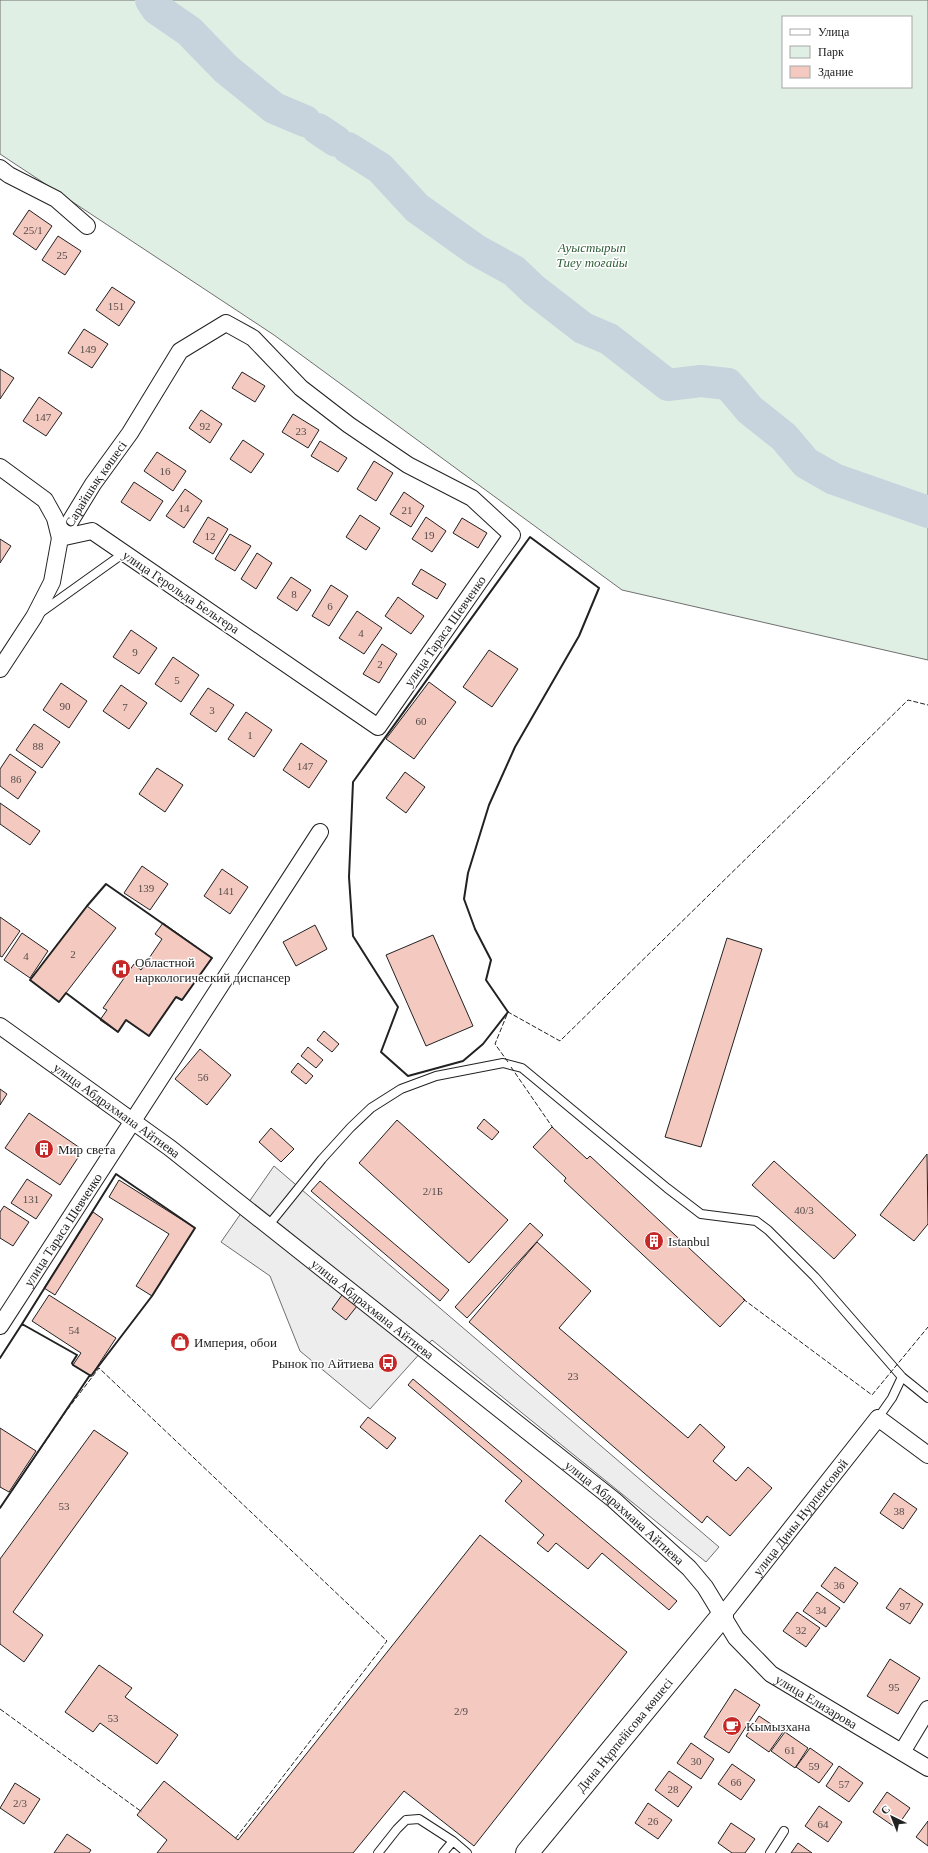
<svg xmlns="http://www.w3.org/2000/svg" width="928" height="1853" viewBox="0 0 928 1853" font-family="Georgia,serif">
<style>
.green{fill:#e0efe3;stroke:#6f6f6f;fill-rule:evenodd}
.parking{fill:#ededed;stroke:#6f6f6f}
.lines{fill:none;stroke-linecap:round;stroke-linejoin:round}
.river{stroke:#c7d3dd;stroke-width:32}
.building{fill:#f3c9c0;stroke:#222}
.lane-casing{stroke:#222;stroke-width:10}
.street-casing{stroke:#222;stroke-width:18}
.secondary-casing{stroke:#222;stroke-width:24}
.lane{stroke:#fff;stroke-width:8}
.street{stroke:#fff;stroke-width:16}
.secondary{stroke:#fff;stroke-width:22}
.fence{stroke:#222;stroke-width:1;stroke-dasharray:5 2;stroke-linecap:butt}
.wall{stroke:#222;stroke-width:2}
.labels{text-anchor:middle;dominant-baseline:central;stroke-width:3;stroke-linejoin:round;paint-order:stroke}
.number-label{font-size:11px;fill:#564c4a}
.park-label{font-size:13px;font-style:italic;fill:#2f5e38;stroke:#fff}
.street-label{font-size:13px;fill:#222;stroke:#fff}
.poi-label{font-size:13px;fill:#222;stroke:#fff;text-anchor:start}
</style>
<rect width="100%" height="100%" fill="#fff"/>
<path class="green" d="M0 0H928V660L622 590 274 335 0 154ZM783 17H911V87H783Z"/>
<path class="parking" d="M274 1166 719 1547 706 1562 432 1340 370 1409 300 1351 270 1276 221 1242Z"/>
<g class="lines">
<path class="river" d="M151 0 157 9 189 31 226 69 274 108 305 121
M318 129 336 141
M348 148 380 168 417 208 476 250 514 271 534 290 583 328 609 339 668 385 701 381 728 384 750 410 784 437 806 463 834 479 928 512"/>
</g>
<path class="building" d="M29 210 52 226 36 250 13 234Z
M58 236 81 251 65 275 42 260Z
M112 287 135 302 119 326 96 310Z
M84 329 108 344 92 368 68 353Z
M0 369 14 378 0 399Z
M242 372 265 386 255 402 232 388Z
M39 397 62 413 46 436 23 421Z
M201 410 222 424 210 443 189 428Z
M293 414 319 430 308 448 282 432Z
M243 440 264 454 251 473 230 459Z
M320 441 347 458 338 472 311 456Z
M157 452 186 471 173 491 144 471Z
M374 461 393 473 376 501 357 489Z
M134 482 163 501 150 521 121 502Z
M185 489 202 501 184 528 166 516Z
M404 492 424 506 411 527 390 514Z
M360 515 380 528 366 550 346 537Z
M208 517 228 529 213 554 193 542Z
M426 517 446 531 432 552 412 539Z
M462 518 487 533 478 548 453 533Z
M230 534 251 546 235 571 215 559Z
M0 539 11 546 0 563Z
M257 553 272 563 256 589 241 579Z
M421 569 446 584 437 599 412 584Z
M291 577 311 590 297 611 277 598Z
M331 585 348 596 329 626 312 616Z
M398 597 424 616 411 634 385 616Z
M357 611 382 628 364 654 339 638Z
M131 630 157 648 139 674 113 657Z
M382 644 397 654 379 683 363 674Z
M489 650 518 669 492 707 463 687Z
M173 657 199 675 181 702 155 684Z
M429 682 456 702 414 759 386 739Z
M61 683 87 701 69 728 43 710Z
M121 685 147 703 129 729 103 711Z
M208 688 234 705 216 732 190 714Z
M246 712 272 730 254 757 228 739Z
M34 724 60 742 42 768 16 750Z
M301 743 327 761 309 788 283 770Z
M10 754 36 772 18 799 0 786V769Z
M157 768 183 785 165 812 139 794Z
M405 772 425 787 406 813 386 798Z
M0 803 40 831 30 845 0 824Z
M142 866 168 884 150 910 124 893Z
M222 869 248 887 230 914 204 896Z
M87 906 116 928 59 1002 30 980Z
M0 917 20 931 2 957 0 956Z
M163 923 212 958 182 1000 176 997 149 1036 126 1020 118 1032 100 1020 107 1010 103 1008 134 964 141 970 162 939 155 934Z
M315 925 327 949 296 966 283 942Z
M22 933 48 951 30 978 4 960Z
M433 935 473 1026 426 1046 386 955Z
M727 938 762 949 701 1147 665 1137Z
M324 1031 339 1044 332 1052 317 1040Z
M308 1047 323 1060 316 1068 301 1056Z
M200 1049 231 1075 207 1105 175 1079Z
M298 1063 313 1076 306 1084 291 1072Z
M0 1089 7 1094 0 1105Z
M29 1113 83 1150 60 1185 5 1148Z
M484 1119 499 1132 492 1140 477 1128Z
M397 1120 508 1220 469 1263 359 1163Z
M552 1127 587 1159 590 1156 745 1300 720 1327 564 1181 566 1178 533 1147Z
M271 1128 294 1149 281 1162 259 1142Z
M927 1154 928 1224 914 1241 880 1215Z
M774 1161 856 1235 834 1259 752 1185Z
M27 1179 52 1195 36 1219 11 1203Z
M119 1180 195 1228 152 1296 136 1286 169 1234 109 1197Z
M320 1181 449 1290 440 1301 311 1191Z
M4 1206 29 1222 13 1246 0 1238V1212Z
M93 1212 103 1219 55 1295 44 1288Z
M530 1223 543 1235 467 1318 455 1307Z
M537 1242 591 1291 559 1328 688 1438 700 1424 725 1447 713 1461 736 1481 748 1467 772 1488 730 1536 707 1516 702 1523 469 1322Z
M49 1295 116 1338 91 1376 73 1365 81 1353 32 1321Z
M342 1295 357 1306 346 1320 332 1309Z
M413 1379 677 1601 669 1610 602 1553 588 1569 556 1543 548 1552 537 1543 544 1535 505 1501 522 1481 408 1385Z
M368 1417 396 1438 387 1449 360 1427Z
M0 1428 36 1451 9 1492 0 1487Z
M94 1430 128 1453 13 1612 43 1635 24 1662 0 1644V1559Z
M894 1493 917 1509 903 1529 880 1513Z
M480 1535 627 1652 474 1846 404 1791 353 1853H157L167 1840 137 1815 164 1781 238 1840Z
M835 1567 858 1583 844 1603 821 1586Z
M900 1588 923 1604 910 1624 886 1608Z
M817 1592 840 1608 826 1627 803 1611Z
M797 1612 820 1628 806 1647 783 1631Z
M890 1659 920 1678 898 1714 867 1696Z
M99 1665 132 1688 125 1697 178 1735 157 1764 100 1723 93 1732 65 1712Z
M735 1689 760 1705 729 1753 704 1737Z
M759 1716 783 1732 769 1752 746 1736Z
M785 1732 808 1748 795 1768 771 1751Z
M691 1743 714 1759 701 1779 677 1763Z
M810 1748 833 1764 819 1783 796 1767Z
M732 1764 755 1780 741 1800 718 1784Z
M839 1766 863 1783 849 1802 826 1786Z
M669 1771 692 1787 678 1807 655 1790Z
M15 1783 40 1799 24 1824 0 1808Z
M887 1792 910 1808 896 1828 873 1812Z
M648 1803 672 1820 658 1839 635 1823Z
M819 1806 842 1822 828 1842 805 1826Z
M928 1821V1846L916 1837Z
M731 1823 755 1839 745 1853H732L718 1843Z
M67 1834 91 1850 89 1853H54Z
M798 1843 812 1853H791Z"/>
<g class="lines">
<defs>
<path id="lane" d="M40 613 124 553
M268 1226 322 1159 351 1127 371 1108 401 1089 436 1076 503 1063 522 1068 667 1188 701 1214 756 1221 768 1230 815 1277 902 1377 928 1398
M878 1418 892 1398 902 1377
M378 1853 397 1829 406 1820 419 1819 453 1841 467 1853
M443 1853 453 1841
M770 1853 784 1831"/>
<g id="street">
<path d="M0 168 9 175 56 199 87 226"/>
<path d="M0 467 45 500 55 518 60 538"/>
<path id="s1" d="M0 669 34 617 52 582 60 538 93 484 130 433 180 351 226 323 253 338 301 388 349 425 408 465 472 498 512 535 378 727 92 531 60 538"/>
<path id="s2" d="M0 1026 170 1148 614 1500 689 1568 705 1587 736 1638 771 1674 928 1768"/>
<path id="s3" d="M0 1326 320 832"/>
<path id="s4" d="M722 1616 878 1418 928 1455"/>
<path d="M902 1752 928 1709"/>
</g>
<g id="secondary">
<path id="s5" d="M527 1853 722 1616"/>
</g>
</defs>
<use href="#lane" class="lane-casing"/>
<use href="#street" class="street-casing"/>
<use href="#secondary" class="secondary-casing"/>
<use href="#lane" class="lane"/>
<use href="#street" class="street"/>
<use href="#secondary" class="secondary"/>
<path class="fence" d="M508 1062 495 1044 508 1012 560 1041 908 700 928 705
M511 1067 553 1128
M743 1299 872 1395 928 1327
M0 1508 67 1410 99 1368 387 1641 235 1839
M0 1709 142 1812"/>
<path class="wall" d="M530 537 599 588 579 636 515 747 489 805 468 873 464 899 475 929 491 960 486 980 508 1012 483 1044 463 1061 408 1076 381 1052 398 1007 353 936 349 877 353 782Z
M106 884 212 958 182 1000 176 997 149 1036 126 1020 118 1032 66 993 59 1002 30 980 87 906Z
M116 1174 195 1228 152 1296 91 1376 73 1365 72 1363 77 1355 22 1324Z
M0 1358 22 1324 23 1325
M0 1508 90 1375"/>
</g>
<defs>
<symbol id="hospital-disc" viewBox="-11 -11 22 22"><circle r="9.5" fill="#c62828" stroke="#fff"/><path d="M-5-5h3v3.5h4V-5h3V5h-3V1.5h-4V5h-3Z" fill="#fff"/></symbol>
<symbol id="building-disc" viewBox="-11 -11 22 22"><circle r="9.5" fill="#c62828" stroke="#fff"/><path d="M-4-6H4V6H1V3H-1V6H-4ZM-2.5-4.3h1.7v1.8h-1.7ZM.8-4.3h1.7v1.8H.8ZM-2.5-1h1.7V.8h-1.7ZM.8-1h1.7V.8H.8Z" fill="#fff"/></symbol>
<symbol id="shop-disc" viewBox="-11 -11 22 22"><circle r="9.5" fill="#c62828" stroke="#fff"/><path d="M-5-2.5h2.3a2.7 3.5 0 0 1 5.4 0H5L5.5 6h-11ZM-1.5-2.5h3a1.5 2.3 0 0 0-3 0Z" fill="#fff"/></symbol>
<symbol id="bus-disc" viewBox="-11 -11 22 22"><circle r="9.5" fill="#c62828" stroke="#fff"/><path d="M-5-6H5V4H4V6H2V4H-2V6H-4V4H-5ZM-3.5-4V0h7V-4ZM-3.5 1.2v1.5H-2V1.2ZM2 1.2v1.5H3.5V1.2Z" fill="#fff"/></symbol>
<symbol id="cafe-disc" viewBox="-11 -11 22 22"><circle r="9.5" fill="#c62828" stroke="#fff"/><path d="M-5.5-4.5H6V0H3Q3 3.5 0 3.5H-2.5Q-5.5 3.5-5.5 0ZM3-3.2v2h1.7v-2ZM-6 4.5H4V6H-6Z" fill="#fff"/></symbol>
</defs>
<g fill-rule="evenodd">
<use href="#hospital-disc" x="110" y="958" width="22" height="22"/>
<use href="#building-disc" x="33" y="1138" width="22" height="22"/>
<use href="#building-disc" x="643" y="1230" width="22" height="22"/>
<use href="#shop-disc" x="169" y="1331" width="22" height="22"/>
<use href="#bus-disc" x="377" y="1352" width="22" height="22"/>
<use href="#cafe-disc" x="721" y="1715" width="22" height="22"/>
</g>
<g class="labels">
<g class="number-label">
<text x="33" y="230">25/1</text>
<text x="62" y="255">25</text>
<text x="116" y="306">151</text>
<text x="88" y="349">149</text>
<text x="43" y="417">147</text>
<text x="205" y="426">92</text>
<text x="301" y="431">23</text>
<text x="165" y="471">16</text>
<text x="184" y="508">14</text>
<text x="407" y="510">21</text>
<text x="429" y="535">19</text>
<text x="210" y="536">12</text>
<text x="294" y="594">8</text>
<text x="330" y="606">6</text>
<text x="361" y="633">4</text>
<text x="135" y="652">9</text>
<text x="380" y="664">2</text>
<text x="177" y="680">5</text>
<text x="65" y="706">90</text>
<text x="125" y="707">7</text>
<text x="212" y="710">3</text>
<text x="421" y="721">60</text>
<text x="250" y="735">1</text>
<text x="38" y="746">88</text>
<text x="305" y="766">147</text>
<text x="16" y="779">86</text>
<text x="146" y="888">139</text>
<text x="226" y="891">141</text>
<text x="73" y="954">2</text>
<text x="26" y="956">4</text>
<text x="203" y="1077">56</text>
<text x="433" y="1191">2/1Б</text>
<text x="31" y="1199">131</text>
<text x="804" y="1210">40/3</text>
<text x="74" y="1330">54</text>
<text x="573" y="1376">23</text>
<text x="64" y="1506">53</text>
<text x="899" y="1511">38</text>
<text x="839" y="1585">36</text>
<text x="905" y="1606">97</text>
<text x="821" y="1610">34</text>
<text x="801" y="1630">32</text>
<text x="894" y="1687">95</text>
<text x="461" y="1711">2/9</text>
<text x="113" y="1718">53</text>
<text x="790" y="1750">61</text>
<text x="696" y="1761">30</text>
<text x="814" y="1766">59</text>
<text x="736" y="1782">66</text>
<text x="844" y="1784">57</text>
<text x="673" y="1789">28</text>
<text x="20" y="1803">2/3</text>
<text x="653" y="1821">26</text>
<text x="823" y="1824">64</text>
</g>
<g class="park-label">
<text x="592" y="247">Ауыстырып<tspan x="592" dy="15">Тиеу тоғайы</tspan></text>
</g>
<g class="street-label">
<text stroke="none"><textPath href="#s1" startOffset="211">Сарайшық көшесі</textPath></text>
<text transform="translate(181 592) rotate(34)">улица Герольда Бельгера</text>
<text transform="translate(445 631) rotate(-55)">улица Тараса Шевченко</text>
<text stroke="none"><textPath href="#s2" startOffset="144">улица Абдрахмана Айтиева</textPath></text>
<text stroke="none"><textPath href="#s3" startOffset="115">улица Тараса Шевченко</textPath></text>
<text stroke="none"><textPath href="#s2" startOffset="468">улица Абдрахмана Айтиева</textPath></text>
<text stroke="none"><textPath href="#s2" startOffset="792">улица Абдрахмана Айтиева</textPath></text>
<text stroke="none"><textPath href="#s4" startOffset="126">улица Дины Нурпеисовой</textPath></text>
<text stroke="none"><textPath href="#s2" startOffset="1065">улица Елизарова</textPath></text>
<text stroke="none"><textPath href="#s5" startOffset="153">Дина Нұрпейісова көшесі</textPath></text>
</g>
<g class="poi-label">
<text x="135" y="962">Областной<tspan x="135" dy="15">наркологический диспансер</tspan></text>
<text x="58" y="1149">Мир света</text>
<text x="668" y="1241">Istanbul</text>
<text x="194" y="1342">Империя, обои</text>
<text x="374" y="1363" text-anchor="end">Рынок по Айтиева</text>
<text x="746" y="1726">Кымызхана</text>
</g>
</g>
<rect x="782" y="16" width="130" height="72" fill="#ffffff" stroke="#a7a7a7"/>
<rect x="790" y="29" width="20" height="6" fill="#ffffff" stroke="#a7a7a7"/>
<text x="818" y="36" font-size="12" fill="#222222">Улица</text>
<rect x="790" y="46" width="20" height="12" fill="#e0efe3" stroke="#a7a7a7"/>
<text x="818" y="56" font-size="12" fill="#222222">Парк</text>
<rect x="790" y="66" width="20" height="12" fill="#f3c9c0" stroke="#a7a7a7"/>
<text x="818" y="76" font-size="12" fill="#222222">Здание</text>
<g transform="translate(892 1817) rotate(317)" stroke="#ffffff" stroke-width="3" paint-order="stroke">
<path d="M0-3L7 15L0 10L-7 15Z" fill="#222222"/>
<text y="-6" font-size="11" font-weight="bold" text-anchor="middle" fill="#222222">С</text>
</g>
</svg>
